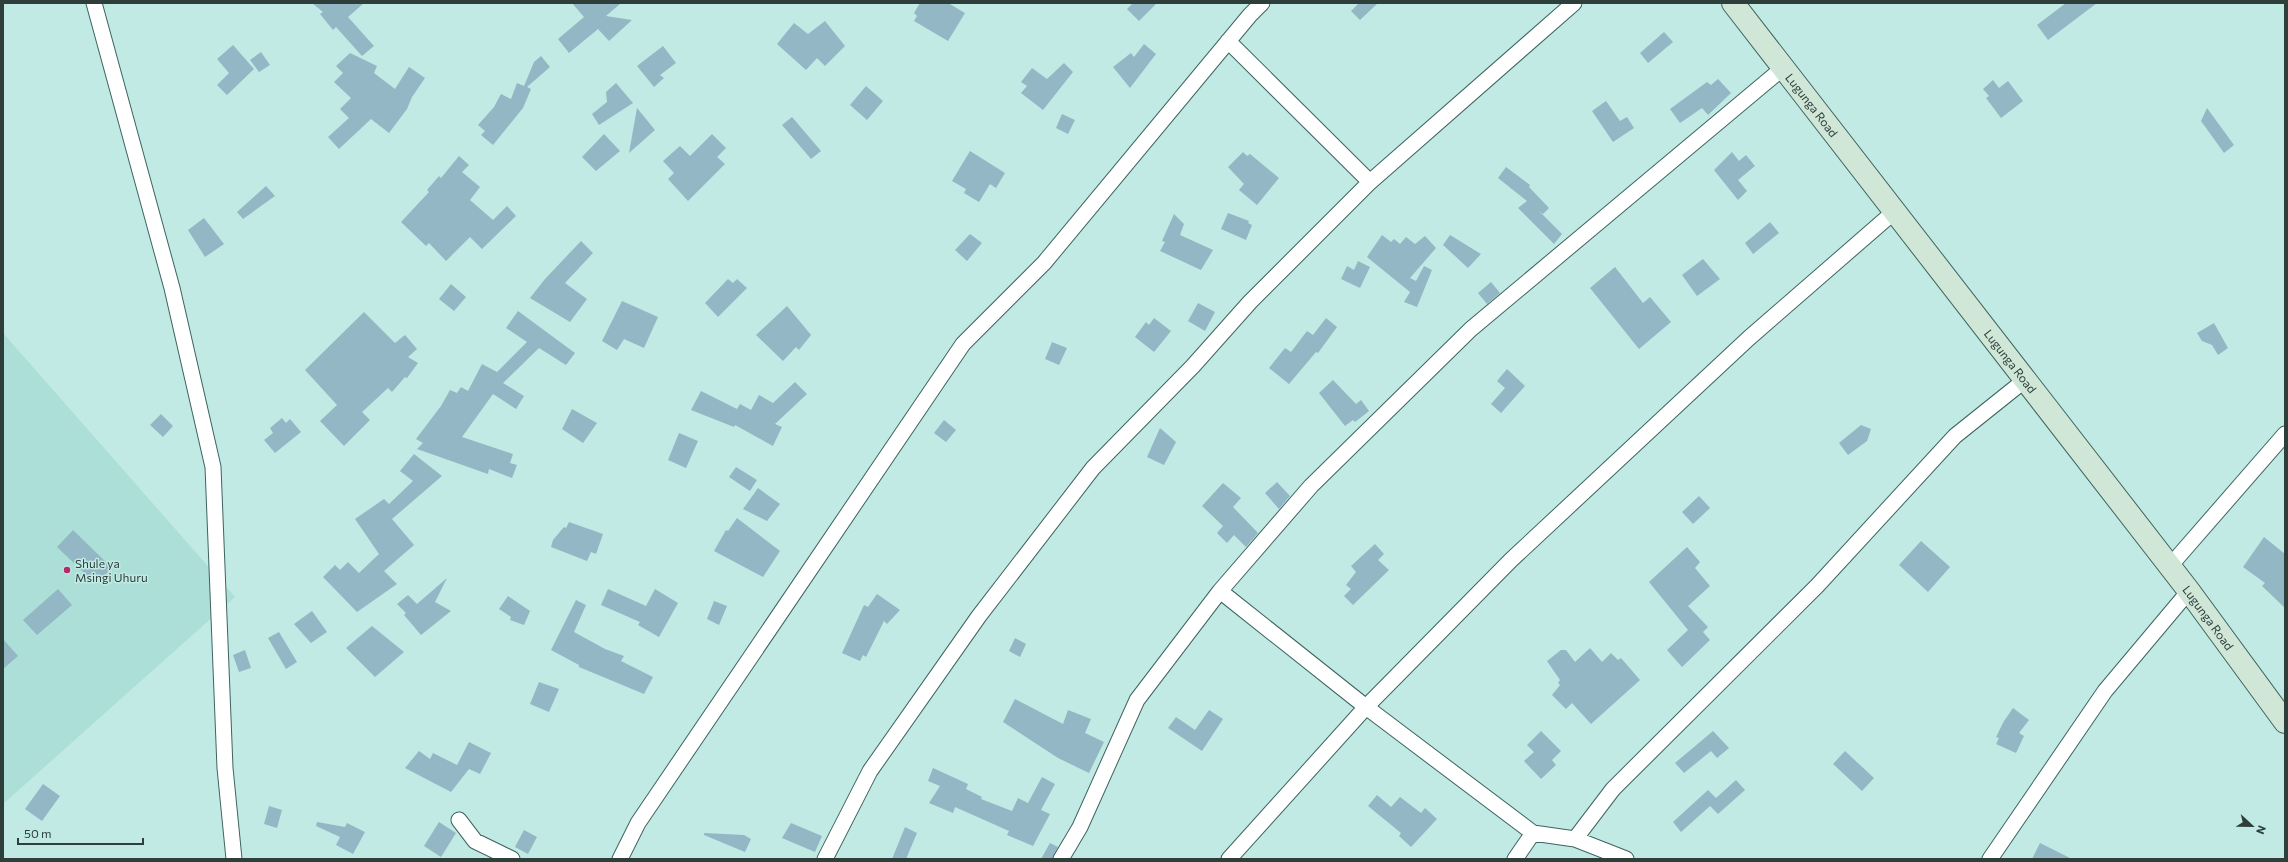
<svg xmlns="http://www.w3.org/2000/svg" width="2288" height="862" viewBox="0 0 2288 862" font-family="Commissioner,sans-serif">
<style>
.built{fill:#acdfd7}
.building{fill:#93b7c4}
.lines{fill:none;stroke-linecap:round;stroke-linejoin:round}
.street-casing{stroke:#3e645f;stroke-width:17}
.secondary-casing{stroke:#3e645f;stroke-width:24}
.street{stroke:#fff;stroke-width:15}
.secondary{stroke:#d0e6d6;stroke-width:22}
.poi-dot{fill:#b52a67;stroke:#c1eae4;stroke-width:1.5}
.labels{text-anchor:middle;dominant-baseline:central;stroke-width:3;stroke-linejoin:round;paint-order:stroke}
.street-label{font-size:12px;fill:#2d3e3b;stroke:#c1eae4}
.poi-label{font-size:12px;fill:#2d3e3b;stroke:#c1eae4;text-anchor:start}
</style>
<rect width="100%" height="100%" fill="#c1eae4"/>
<path class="built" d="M3 333 235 597 3 804Z"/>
<path class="building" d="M312 3H364L348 17 374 46 362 56 336 27 333 30 320 14 323 12Z
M572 3H621L606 16 632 20 609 41 598 29 569 53 558 39 584 17Z
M920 3H948L965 13 948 41 914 21 917 16 914 13Z
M1133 3H1157L1139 21 1127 9Z
M1359 3H1378L1360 20 1351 11Z
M2066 3H2097L2048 40 2037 25Z
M825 21 845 46 825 66 817 58 806 70 777 44 794 23 808 34Z
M1664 32 1673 42 1648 63 1640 53Z
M1144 44 1156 54 1130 88 1113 67 1131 53 1134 57Z
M233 45 254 69 227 95 217 85 229 73 217 59Z
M663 46 676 63 660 75 664 78 654 87 637 66Z
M261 52 270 65 259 72 250 60Z
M350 53 377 66 374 73 395 89 409 67 425 78 412 97 407 109 389 133 371 119 339 149 328 137 349 118 340 109 351 98 334 82 343 73 336 66Z
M541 56 550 67 527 87 531 89 523 108 493 145 481 135 485 131 478 125 494 107 501 94 511 99 517 83 524 86 534 62Z
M1064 63 1073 72 1043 110 1021 93 1027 86 1021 82 1032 68 1047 79Z
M1718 79 1731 93 1708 115 1702 108 1680 123 1670 109 1707 82 1711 85Z
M1993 80 1999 88 2008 81 2023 101 2001 118 1986 98 1989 96 1983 89Z
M616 83 633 103 599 125 592 114 607 102 606 92Z
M866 86 883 101 867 120 850 105Z
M1606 101 1620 121 1627 117 1634 128 1613 142 1592 111Z
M637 108 655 130 629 153Z
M2207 108 2234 145 2224 153 2201 121Z
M1062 114 1075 120 1068 134 1056 128Z
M792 117 821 151 811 159 782 125Z
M604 134 620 151 596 171 582 157Z
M712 134 726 148 717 157 725 164 688 201 668 179 674 173 663 161 680 146 690 156Z
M970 151 1005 173 996 188 990 184 979 202 964 193 966 189 952 181Z
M1243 152 1247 156 1250 154 1279 178 1257 205 1239 190 1244 184 1228 167Z
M1732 152 1739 161 1746 155 1755 166 1738 180 1747 191 1738 200 1714 170Z
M459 156 469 165 462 172 480 187 470 200 493 220 507 206 516 216 482 249 470 237 446 261 429 243 426 246 401 222 429 192 427 190 439 176 441 178Z
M1506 167 1530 185 1529 187 1549 208 1543 214 1539 211 1562 234 1554 244 1518 208 1527 201 1498 178Z
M266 186 275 196 243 219 237 212Z
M1228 213 1249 221 1248 223 1252 225 1246 240 1221 229Z
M1174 214 1184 224 1180 235 1213 250 1201 270 1160 251 1165 242 1162 241Z
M204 218 224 244 205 257 188 230Z
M1770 222 1779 233 1753 254 1745 243Z
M970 234 982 243 967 261 955 250Z
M1382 235 1391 242 1394 239 1400 244 1406 237 1415 244 1425 236 1436 248 1410 278 1416 281 1424 266 1432 270 1417 307 1404 302 1410 292 1367 257Z
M1450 235 1481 254 1468 268 1443 245Z
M581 241 593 253 565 283 587 299 570 322 530 298 545 279Z
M1703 259 1720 279 1697 296 1682 275Z
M1358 261 1370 267 1360 288 1341 279 1347 266 1354 270Z
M1615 267 1643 303 1650 297 1671 322 1639 349 1590 288Z
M728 279 733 283 737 279 747 288 718 317 705 303Z
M1491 282 1500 293 1487 304 1478 293Z
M451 284 466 297 454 311 439 299Z
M622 301 658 317 644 348 624 339 617 350 602 341Z
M1198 303 1215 312 1205 331 1188 321Z
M787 306 811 335 799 350 796 347 783 361 756 335Z
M518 311 575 353 566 365 539 348 503 383 524 396 516 409 493 394 462 437 513 454 510 463 517 465 512 478 489 469 488 474 417 449 423 443 416 439 441 406 450 390 457 393 461 387 468 391 482 364 497 372 527 342 506 328Z
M364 312 395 343 405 335 417 349 408 357 418 363 407 378 405 377 392 392 388 388 362 412 370 420 344 446 320 421 337 405 305 370Z
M1154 318 1171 331 1154 352 1135 337 1146 322 1149 325Z
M1326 318 1337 327 1318 353 1316 352 1289 384 1269 368 1285 348 1291 352 1307 331 1313 335Z
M2214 323 2228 348 2218 355 2212 345 2202 341 2197 333Z
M1052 342 1067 348 1059 365 1045 359Z
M1507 369 1525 386 1501 413 1491 404 1505 388 1497 381Z
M1333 380 1356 404 1361 400 1369 411 1355 422 1353 420 1345 426 1319 393Z
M795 382 807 394 775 424 782 427 773 446 735 425 734 427 691 410 701 391 737 409 740 404 751 410 759 395 773 403Z
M572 409 597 423 583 443 562 429Z
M161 414 173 426 163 437 150 425Z
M282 418 286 423 290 419 301 432 275 453 264 440 273 433 270 428Z
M944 420 956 430 946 442 934 433Z
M1861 425 1871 429 1867 441 1848 455 1839 443Z
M1160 428 1176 442 1164 465 1147 457Z
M679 433 698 441 686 468 668 460Z
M414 454 442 476 392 519 414 545 384 571 397 584 357 612 323 577 335 565 340 570 348 562 359 573 379 554 355 519 384 499 389 504 413 481 400 471Z
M736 467 757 480 750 491 729 477Z
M1277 482 1290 496 1279 509 1265 493Z
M1223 483 1241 498 1233 507 1258 533 1246 547 1234 535 1227 543 1217 533 1223 526 1202 506Z
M758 488 780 504 767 521 743 509Z
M1699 496 1710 508 1693 524 1682 512Z
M737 518 780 551 763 577 714 551 726 530 728 531Z
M569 522 603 534 596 554 591 552 587 561 551 547 553 540 564 527 566 528Z
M73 530 112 568 96 584 57 547Z
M2264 537 2285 554V608L2262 586 2265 583 2243 567Z
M1921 541 1950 567 1928 592 1899 565Z
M1375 544 1384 554 1378 560 1389 570 1353 605 1344 596 1351 589 1346 585 1356 572 1351 566Z
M1687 547 1700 562 1695 568 1710 586 1688 606 1708 627 1703 632 1710 640 1682 667 1667 650 1688 630 1649 582Z
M447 578 435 602 451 611 421 635 404 615 406 613 397 604 408 595 417 604Z
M58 589 72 605 37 635 23 620Z
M608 589 646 606 655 589 678 603 659 637 638 625 640 622 601 605Z
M877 594 900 610 887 624 884 621 866 657 863 655 860 661 842 653 864 605 868 607Z
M508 596 530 611 524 625 510 620 511 617 499 609Z
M576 600 586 605 574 632 605 649 624 656 621 661 653 677 644 694 579 667V665L551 650Z
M714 601 727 606 719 625 707 619Z
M312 611 327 632 311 643 294 624Z
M372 626 404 652 375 677 346 648Z
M279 632 297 662 286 669 268 638Z
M1015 638 1026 644 1020 657 1009 651Z
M3 639 18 656 3 669Z
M1590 648 1602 662 1611 653 1618 660 1621 658 1640 680 1591 724 1572 703 1566 709 1552 695 1560 685 1558 683 1560 680 1547 661 1561 650H1566L1575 662Z
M245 650 251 668 239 672 233 655Z
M539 682 559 689 549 712 530 704Z
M1015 699 1063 724 1068 710 1091 719 1085 733 1104 742 1089 773 1058 758 1003 722Z
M2013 708 2029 720 2019 733 2024 736 2016 753 1996 744 1999 738 1996 737 2004 721Z
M1209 710 1223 719 1202 751 1168 728 1176 717 1195 730Z
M1541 731 1561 751 1552 760 1556 765 1541 779 1524 761 1534 752 1527 745Z
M1713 731 1729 748 1717 758 1711 751 1684 773 1675 763Z
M469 742 491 753 480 774 469 769 451 792 405 768 419 751 430 759 433 753 457 765Z
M1845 751 1874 778 1862 791 1833 764Z
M933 768 968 784 966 789 982 797 981 799 1012 811 1018 798 1028 803 1042 777 1055 784 1041 810 1050 814 1033 846 1007 835 1009 831 955 807 953 813 929 803 940 786 928 781Z
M1736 780 1745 790 1718 814 1710 806 1681 832 1673 822 1708 790 1716 798Z
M43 784 60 796 42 821 25 809Z
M1377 795 1391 807 1400 797 1421 813 1425 808 1437 819 1411 847 1399 836 1401 833 1368 806Z
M269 806 282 810 277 828 264 824Z
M317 822 345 827 347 823 365 832 353 854 336 845 340 837 316 826Z
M439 822 456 833 441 857 424 846Z
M791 823 822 836 815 852 782 838Z
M905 827 917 833 906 859H892Z
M524 830 537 837 528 854 515 847Z
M704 833 744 835 751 839 745 852 704 835Z
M1050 843 1058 847 1052 859H1041Z
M2040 843 2072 859H2032Z"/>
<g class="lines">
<defs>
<path id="street" d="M94 3 172 288 213 467 225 768 234 859
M1228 41 1370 182
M2170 566 2285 434
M1220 591 1366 707 1533 833 1575 839 1626 859
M459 820 475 841 512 859
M1575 839 1613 789 1817 586 1955 436 2025 380
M620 859 638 823 963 344 1044 263 1250 15 1262 3
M825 859 870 771 979 616 1093 468 1193 366 1250 302 1370 182 1574 3
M1061 859 1080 827 1137 700 1220 591 1311 486 1471 329 1783 68
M1229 859 1366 707 1511 560 1749 338 1895 211
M1515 859 1533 833
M1990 859 2105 691 2189 591"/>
<g id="secondary">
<path id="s1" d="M1733 3 2189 591 2285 722"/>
</g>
</defs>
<use href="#street" class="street-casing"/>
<use href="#secondary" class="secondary-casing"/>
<use href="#street" class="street"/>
<use href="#secondary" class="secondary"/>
</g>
<circle class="poi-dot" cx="67" cy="570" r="4"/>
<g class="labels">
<g class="street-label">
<text stroke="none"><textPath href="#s1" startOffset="129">Lugunga Road</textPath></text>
<text stroke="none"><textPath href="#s1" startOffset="453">Lugunga Road</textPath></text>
<text stroke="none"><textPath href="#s1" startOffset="777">Lugunga Road</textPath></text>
</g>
<g class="poi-label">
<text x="75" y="563">Shule ya<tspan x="75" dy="14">Msingi Uhuru</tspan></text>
</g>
</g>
<rect width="2288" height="862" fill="none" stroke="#2d3e3b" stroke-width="8"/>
<g transform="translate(2252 826) rotate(112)" stroke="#c1eae4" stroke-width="3" paint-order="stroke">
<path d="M0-3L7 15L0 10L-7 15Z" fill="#2d3e3b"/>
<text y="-6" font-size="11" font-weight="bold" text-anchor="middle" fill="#2d3e3b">N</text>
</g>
<path d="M18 838v6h125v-6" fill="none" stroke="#2d3e3b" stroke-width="2"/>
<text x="24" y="838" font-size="12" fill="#2d3e3b" stroke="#c1eae4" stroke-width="3" paint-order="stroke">50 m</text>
</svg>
